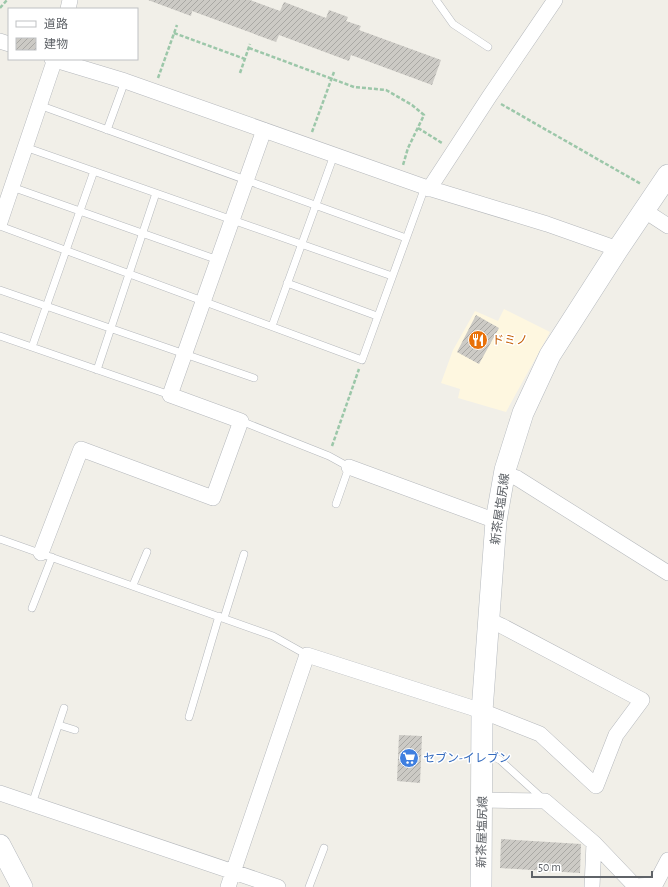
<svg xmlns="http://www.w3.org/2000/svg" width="668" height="887" viewBox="0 0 668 887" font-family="'Alegreya Sans','Noto Sans JP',sans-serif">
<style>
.commercial{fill:#fef7e0}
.building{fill:url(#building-hatch)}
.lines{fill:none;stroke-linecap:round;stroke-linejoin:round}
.service-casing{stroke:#b5b8bc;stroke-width:8}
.minor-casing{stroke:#b5b8bc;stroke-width:16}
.secondary-casing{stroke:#b6babf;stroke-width:22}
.path{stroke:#9cc7a9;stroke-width:2.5;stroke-dasharray:4 2;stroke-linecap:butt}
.service{stroke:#fff;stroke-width:7}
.minor{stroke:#fff;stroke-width:15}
.secondary{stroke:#fff;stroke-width:21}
.labels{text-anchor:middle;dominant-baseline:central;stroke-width:3;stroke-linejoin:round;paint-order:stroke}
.food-label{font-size:12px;fill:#c56008;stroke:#fff;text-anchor:start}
.street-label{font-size:12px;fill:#5f6368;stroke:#fff}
.shop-label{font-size:12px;fill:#366cbe;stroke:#fff;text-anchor:start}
</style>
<defs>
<pattern id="building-hatch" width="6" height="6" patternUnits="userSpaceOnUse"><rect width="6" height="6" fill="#cccac5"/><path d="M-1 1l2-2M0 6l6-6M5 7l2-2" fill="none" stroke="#a9a8a4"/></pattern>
</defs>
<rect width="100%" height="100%" fill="#f1efe8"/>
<path class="commercial" d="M504 309 550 332 506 412 458 398 460 389 441 383 453 350 475 311 498 321Z"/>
<path class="building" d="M148 0H250L280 11 284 2 326 18 329 10 348 17 346 21 361 26 359 30 441 60 432 85 351 55 349 61 279 35 276 42 192 11 191 16Z
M476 315 499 328 479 364 457 352Z
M399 735 422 736 420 783 397 781Z
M501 839 581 844 580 873 500 868Z"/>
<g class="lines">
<defs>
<path id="service" d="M436 0 453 24 488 47
M39 105 406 238
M107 130 125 81
M25 147 392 276
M12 187 218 260
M0 226 362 360 425 187
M287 283 377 316
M0 290 254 378
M272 326 334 155
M0 336 170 395
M32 347 94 171
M97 370 156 193
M241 421 329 456 349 467 336 504
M0 539 273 636 307 655
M133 585 147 552
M32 608 52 557
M224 618 244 554
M189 717 219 616
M59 725 75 730
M484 755 494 757 500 760 543 799
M32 804 64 708
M309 887 324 848"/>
<path id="minor" d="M68 9 70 0
M0 41 9 44
M52 59 125 81 425 187 547 224 618 249
M429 189 489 97 555 0
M645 211 668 226
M0 222 55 59
M349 467 496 521
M504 474 517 478 668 573
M41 553 81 449 213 498 241 421 170 395 264 130
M0 793 278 887
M482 800 545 801 594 843 635 886 655 885 668 860
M228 887 307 655 482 711 540 734 596 786 616 735 642 700 502 626 489 620
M592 887 594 843"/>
<path id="secondary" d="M0 845 22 887
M481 887 482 711 496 521 505 470 523 413 550 355 618 249 668 175"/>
</defs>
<use href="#service" class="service-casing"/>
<use href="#minor" class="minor-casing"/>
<use href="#secondary" class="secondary-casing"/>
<path class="path" d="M0 8 7 0
M174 33 245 59
M249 48 354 87 386 90 412 105 424 115 408 148 403 165
M240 73 250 44
M158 78 177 25
M501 104 641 184
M418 128 442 143
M312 132 334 72
M332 446 359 369"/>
<use href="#service" class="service"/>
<use href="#minor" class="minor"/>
<use href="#secondary" class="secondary"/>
</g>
<defs>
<symbol id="restaurant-disc" viewBox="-11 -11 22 22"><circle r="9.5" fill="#e8710a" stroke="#fff"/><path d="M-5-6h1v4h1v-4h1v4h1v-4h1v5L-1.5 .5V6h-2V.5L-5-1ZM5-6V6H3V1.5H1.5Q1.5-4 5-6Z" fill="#fff"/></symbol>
<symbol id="supermarket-disc" viewBox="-11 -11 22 22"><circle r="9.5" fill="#3f7fe0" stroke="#fff"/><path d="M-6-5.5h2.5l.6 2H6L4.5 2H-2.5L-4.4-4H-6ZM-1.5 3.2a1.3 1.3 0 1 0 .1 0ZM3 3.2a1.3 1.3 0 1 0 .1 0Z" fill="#fff"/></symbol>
</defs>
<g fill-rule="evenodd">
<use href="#restaurant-disc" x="467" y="329" width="22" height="22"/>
<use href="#supermarket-disc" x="398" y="747" width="22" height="22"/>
</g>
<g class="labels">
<g class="food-label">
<text x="492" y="340">ドミノ</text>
</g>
<g class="street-label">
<text transform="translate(500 509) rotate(-82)">新茶屋塩尻線</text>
<text transform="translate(482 832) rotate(-89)">新茶屋塩尻線</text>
</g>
<g class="shop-label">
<text x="423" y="758">セブン-イレブン</text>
</g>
</g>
<rect x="8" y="8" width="130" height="52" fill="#ffffff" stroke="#bfc1c3"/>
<rect x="16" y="21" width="20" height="6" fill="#ffffff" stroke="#bfc1c3"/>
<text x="44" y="28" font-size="12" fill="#5f6368">道路</text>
<rect x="16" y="38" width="20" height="12" fill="url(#building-hatch)" stroke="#bfc1c3"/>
<text x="44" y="48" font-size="12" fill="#5f6368">建物</text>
<path d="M532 871v6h120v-6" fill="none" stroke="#5f6368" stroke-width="2"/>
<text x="538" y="871" font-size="12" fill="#5f6368" stroke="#ffffff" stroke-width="3" paint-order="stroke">50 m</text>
</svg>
